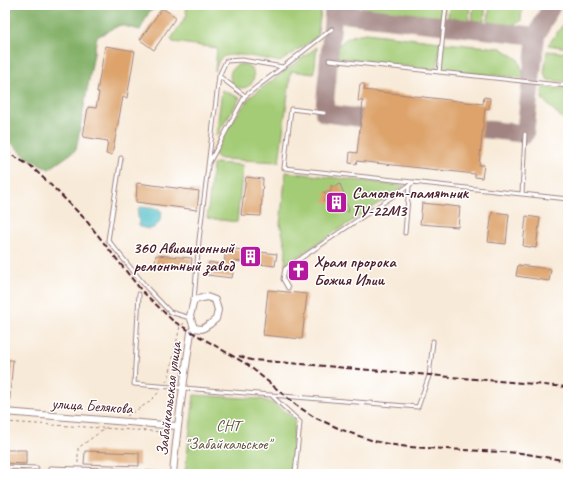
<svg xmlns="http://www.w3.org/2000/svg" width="573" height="479" viewBox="0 0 573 479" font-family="Caveat,sans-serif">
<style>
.green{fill:#a4cc77;stroke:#777651}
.forest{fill:#83b068;stroke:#66684a}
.water{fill:#51bfc8;stroke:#4e6f7a}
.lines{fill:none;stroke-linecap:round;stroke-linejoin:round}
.taxiway{stroke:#a18482;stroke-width:18}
.building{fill:#dda36a}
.service-casing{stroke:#a18482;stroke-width:5}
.minor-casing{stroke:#a18482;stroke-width:8}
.path{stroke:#a18482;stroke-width:1;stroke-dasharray:3 3;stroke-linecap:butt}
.service{stroke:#fff;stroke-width:3}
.minor{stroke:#fff;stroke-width:6}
.rail{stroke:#4a1f2b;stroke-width:2;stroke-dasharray:6 3;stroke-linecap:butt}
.labels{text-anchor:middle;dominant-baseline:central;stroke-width:3;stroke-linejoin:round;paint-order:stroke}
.poi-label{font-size:16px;font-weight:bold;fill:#4a1f2b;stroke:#fff;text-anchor:start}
.street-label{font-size:16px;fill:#4a1f2b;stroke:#fff}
.park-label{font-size:16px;fill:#655342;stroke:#fff}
</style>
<rect width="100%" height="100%" fill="#fff"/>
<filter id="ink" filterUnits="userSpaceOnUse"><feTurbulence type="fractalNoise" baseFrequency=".025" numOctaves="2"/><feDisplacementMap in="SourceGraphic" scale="8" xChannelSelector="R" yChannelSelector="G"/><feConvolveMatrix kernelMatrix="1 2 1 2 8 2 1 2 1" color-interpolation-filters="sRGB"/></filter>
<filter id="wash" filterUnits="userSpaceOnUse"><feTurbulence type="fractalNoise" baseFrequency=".012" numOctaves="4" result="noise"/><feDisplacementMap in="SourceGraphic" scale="16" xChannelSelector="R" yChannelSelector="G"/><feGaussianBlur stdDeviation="0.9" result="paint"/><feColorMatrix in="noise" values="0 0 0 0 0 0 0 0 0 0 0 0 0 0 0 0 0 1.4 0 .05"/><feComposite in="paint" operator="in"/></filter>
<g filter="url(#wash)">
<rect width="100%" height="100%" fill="#f8ead8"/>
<path class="green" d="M189 5H322L317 37 280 62C268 60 229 49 220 59 218 62 216 67 215 71L217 48 173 42 171 39 187 15 186 10Z
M363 5H445L444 16 441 18 440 22 366 12 361 9Z
M449 5H470L468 25 450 23V20L448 17Z
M474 5H486L483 27 471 25Z
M490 5H522L521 21 504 29 487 27Z
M568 18V48L548 45Z
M366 33 440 42 437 70 335 57C336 54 337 50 338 47 343 38 356 34 366 33Z
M443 43 501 48 518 59 523 73V78L440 70Z
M317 47 314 74 291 71 279 162 221 159 216 157 214 152 215 146 244 105 250 97Z
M547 51 568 53V82L548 80 544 74Z
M230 76a12 12 0 1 1 24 0a12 12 0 1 1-24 0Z
M543 87 568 89V119H563L542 99Z
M222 90 240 98 216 136Z
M215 163 243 165 237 222 207 218 213 165Z
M286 172 405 186 285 265 286 248 280 224Z
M194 395 262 399 276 405 295 419 290 474H185Z"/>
<path class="forest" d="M5 5H161L149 12 140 30 120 25 97 37 76 150 49 169 25 156 5 137Z"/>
<path class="water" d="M140 207 159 209 162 212C160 226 153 233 139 226 140 219 135 212 140 207Z"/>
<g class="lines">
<path class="taxiway" d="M334 5 324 113 361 118
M333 13 536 36 525 134 483 129
M536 36 552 5"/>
</g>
<g id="blocks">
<path class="building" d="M162 8 176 17 154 50 140 40Z
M105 46 135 51 127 98 123 97 112 155 106 154 108 141 83 137 88 107 96 108 99 93 97 92Z
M360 84H365L364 90 483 104 484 97 490 98 489 109 485 108 479 165H484L482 178 475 177V174L357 161 356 164 349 163 350 152 357 153 363 101H358Z
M246 177 263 179 261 216 241 215Z
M137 183 199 191 197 210 136 202Z
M340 184 344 194 346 204 349 208 348 213 341 207 323 201 327 196 323 192H331V185L334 187Z
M422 203 460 207 458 227 420 224Z
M492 212 509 214 506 244 488 242Z
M526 216 540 218 536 248 523 246Z
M226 248 277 254 275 266 235 261 232 278 207 275 209 262 224 265Z
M156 255 192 258 191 268 155 265Z
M304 264 307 271 292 277 289 271Z
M518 265 551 269 549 281 516 276Z
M268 290 307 294 302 339 263 335Z
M5 360H13L9 408H5Z
M5 450H26V464L5 463Z
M85 451 139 453V466L84 464Z"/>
</g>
</g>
<g filter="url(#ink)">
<use href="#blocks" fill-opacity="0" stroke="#a18482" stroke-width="1"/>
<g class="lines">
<defs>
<path id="service" d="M329 60 568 86
M439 72 446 5
M219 76 245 96
M324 113 291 109 284 168 568 199
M121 158 108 240 147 288 170 312 190 318
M209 163 245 96 283 67
M522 194 525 134
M405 233 409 186
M288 288 283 279 285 269 414 182
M139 294 134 384 418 407 429 376 433 341
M194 300 199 240 219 76 226 61 242 60 283 67 332 29
M271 395 300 422 295 474
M5 467 37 468
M50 474V468L107 470 165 474"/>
<path id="minor" d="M5 412 177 426
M173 474C177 426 184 379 191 332L194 328 190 316 194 300 207 297 215 300 218 310 216 319 210 324 202 329 194 328"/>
</defs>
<use href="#service" class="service-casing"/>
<use href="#minor" class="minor-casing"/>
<path class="path" d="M166 382 169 377 180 326 186 322
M127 416 148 403 160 391
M5 422 166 432V431
M78 463V448L107 427"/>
<use href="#service" class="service"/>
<use href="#minor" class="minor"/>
<path class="rail" d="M5 151 32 167 59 193 85 219 141 290 173 321 248 365 296 405 314 417 340 429 356 435 374 441 388 444 408 447 521 453 568 461
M239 356 251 360 266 361 568 387"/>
</g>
</g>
<defs>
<symbol id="building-square" viewBox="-11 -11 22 22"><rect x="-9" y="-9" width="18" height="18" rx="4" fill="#b5179e" stroke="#fff"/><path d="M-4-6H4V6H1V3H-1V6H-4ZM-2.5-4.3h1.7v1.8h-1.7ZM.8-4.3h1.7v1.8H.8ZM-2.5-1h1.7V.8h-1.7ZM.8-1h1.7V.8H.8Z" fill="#fff"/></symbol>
<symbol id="church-square" viewBox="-11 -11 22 22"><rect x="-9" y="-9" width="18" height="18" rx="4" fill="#b5179e" stroke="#fff"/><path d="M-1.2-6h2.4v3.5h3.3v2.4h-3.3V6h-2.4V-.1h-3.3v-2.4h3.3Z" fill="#fff"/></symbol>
</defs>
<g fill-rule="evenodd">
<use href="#building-square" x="324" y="190" width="25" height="25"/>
<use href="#building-square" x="238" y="244" width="25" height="25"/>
<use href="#church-square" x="286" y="258" width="25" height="25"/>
</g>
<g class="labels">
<g class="poi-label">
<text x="352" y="193">Самолет-памятник<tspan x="352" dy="18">ТУ-22М3</tspan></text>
<text x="234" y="248" text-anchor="end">360 Авиационный<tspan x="234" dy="18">ремонтный завод</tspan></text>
<text x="314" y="262">Храм пророка<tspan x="314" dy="18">Божия Илии</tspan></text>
</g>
<g class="street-label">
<text transform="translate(169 399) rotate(-83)">Забайкальская улица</text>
<text transform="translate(92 406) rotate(4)">улица Белякова</text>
</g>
<g class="park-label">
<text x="228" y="426">СНТ<tspan x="228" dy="18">"Забайкальское"</tspan></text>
</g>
</g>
<rect width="573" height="479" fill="none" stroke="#fff" stroke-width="20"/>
</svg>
